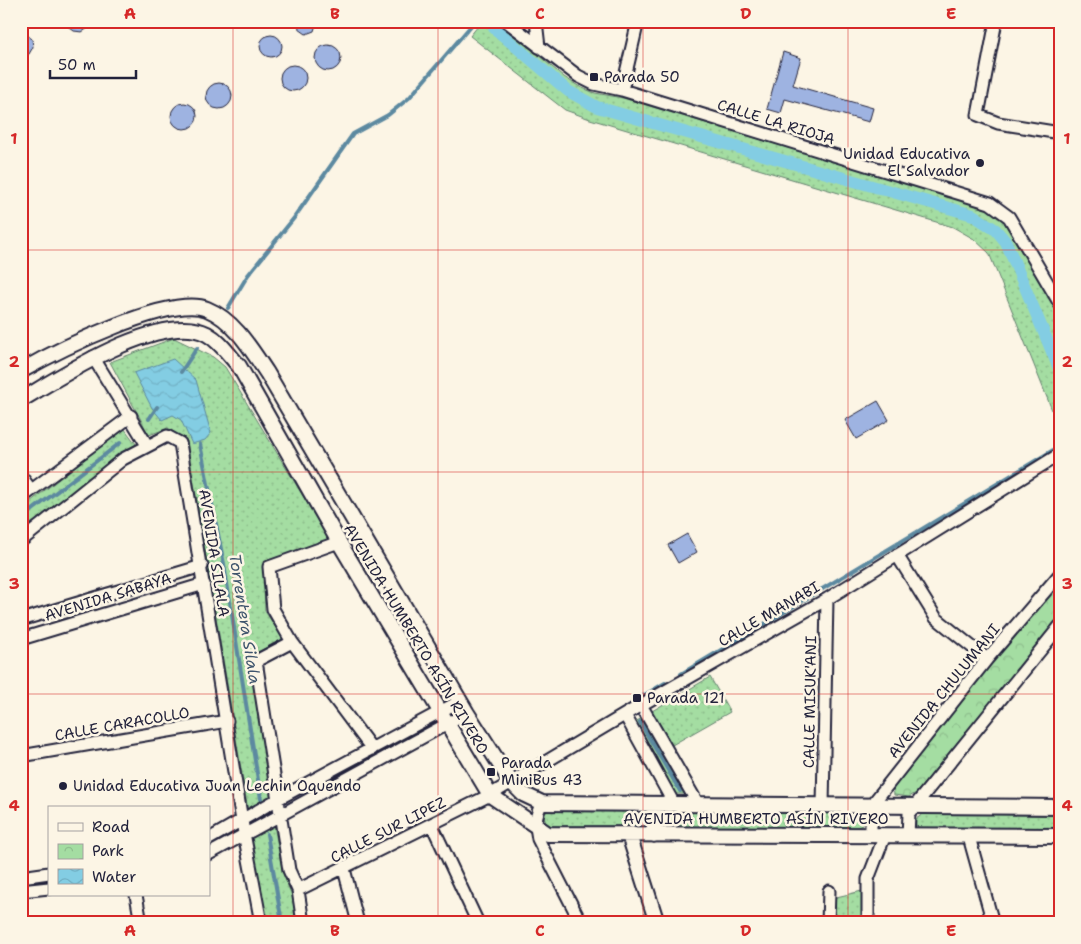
<svg xmlns="http://www.w3.org/2000/svg" width="1081" height="944" viewBox="0 0 1081 944" font-family="'Shantell Sans',sans-serif">
<style>
.grass{fill:url(#grass-dots);stroke:#63806e}
.park{fill:url(#park-crowns);stroke:#63806e}
.water{fill:url(#water-waves);stroke:#5c89a0}
.lines{fill:none;stroke-linecap:round;stroke-linejoin:round}
.stream{stroke:#5c89a0;stroke-width:4}
.canal{stroke:#83cde3;stroke-width:12}
.building{fill:#9eb3e1;stroke:#22223b}
.minor-casing{stroke:#22223b;stroke-width:15}
.tertiary-casing{stroke:#22223b;stroke-width:18}
.minor{stroke:#fcf5e5;stroke-width:11}
.tertiary{stroke:#fcf5e5;stroke-width:14}
.grid{fill:none;stroke:#d62828;stroke-width:1;stroke-opacity:0.55}
.poi-dot{fill:#22223b;stroke:#fcf5e5;stroke-width:2}
.labels{text-anchor:middle;dominant-baseline:central;stroke-width:5;stroke-linejoin:round;paint-order:stroke}
.poi-label{font-size:15px;fill:#22223b;stroke:#fcf5e5;text-anchor:start}
.street-label{font-size:15px;fill:#22223b;stroke:#fcf5e5}
.water-label{font-size:16px;font-style:italic;fill:#3f556d;stroke:#fcf5e5}
.neatline{fill:none;stroke:#d62828;stroke-width:2}
.grid-label{font-size:16px;text-anchor:middle;font-weight:bold;fill:#d62828}
</style>
<defs>
<pattern id="grass-dots" width="8" height="8" patternUnits="userSpaceOnUse" patternTransform="scale(1.25)"><rect width="8" height="8" fill="#a4dda2"/><path d="M2 2h.1M6 6h.1" fill="none" stroke="#8dbd8c" stroke-width="1.8" stroke-linecap="round"/></pattern>
<pattern id="park-crowns" width="20" height="18" patternUnits="userSpaceOnUse" patternTransform="scale(1.25)"><rect width="20" height="18" fill="#a4dda2"/><path d="M2 6a3 3 0 1 1 6 0M12 15a3 3 0 1 1 6 0" fill="none" stroke="#8dbd8c"/></pattern>
<pattern id="water-waves" width="16" height="10" patternUnits="userSpaceOnUse" patternTransform="scale(1.25)"><rect width="16" height="10" fill="#83cde3"/><path d="M0 5q4-4 8 0t8 0" fill="none" stroke="#71b0c4"/></pattern>
</defs>
<rect width="100%" height="100%" fill="#fcf5e5"/>
<filter id="ink" filterUnits="userSpaceOnUse"><feTurbulence type="fractalNoise" baseFrequency=".02" numOctaves="2"/><feDisplacementMap in="SourceGraphic" scale="10" xChannelSelector="R" yChannelSelector="G"/><feConvolveMatrix kernelMatrix="1 2 1 2 8 2 1 2 1" color-interpolation-filters="sRGB"/></filter>
<g filter="url(#ink)">
<path class="grass" d="M482 21H498L564 77 580 87 595 93 623 98 984 207 1000 218 1012 231 1060 316V430L989 253 974 239 953 227 590 119 565 110 470 36Z
M174 338 213 357 225 367 329 539 263 564 265 611 283 639 250 656 271 797 248 811 187 441 168 428 149 435 110 362Z
M124 428 136 444 21 535V509Z
M710 677 730 712 672 745 652 711Z
M642 718 686 794H676L635 722Z
M551 810H635L640 818 637 824 632 826H551L546 823 544 817 546 812Z
M674 811 858 812 864 819 862 825 856 828 677 826 670 821 669 815Z
M923 814 1060 815V831L920 829 916 825V819Z
M274 825 283 874 293 898 296 923H265L249 839Z
M862 891 863 923H833L832 898Z"/>
<path class="park" d="M1060 580V617L916 793 909 797 894 795 893 785Z"/>
<path class="water" d="M173 359 196 380 211 433 205 440 192 444 181 420 173 415 162 420 152 408 134 373Z"/>
<g class="lines">
<path class="stream" d="M228 308 248 275 294 218 353 134 388 115 409 98 475 21
M181 372 197 348
M149 419 157 407
M200 444 224 564 261 799
M21 519 120 443
M681 674 1060 446
M643 696 665 683
M640 722 680 791
M267 834 282 923"/>
<path class="canal" d="M494 28 568 91 597 107 973 215 996 230 1006 242 1060 371"/>
</g>
<path class="building" d="M61 21H99L82 32 74 31Z
M298 21H317L314 31 306 34 299 29Z
M21 30 32 39 33 47 29 54 21 61Z
M260 46a11 11 0 1 1 22 0a11 11 0 1 1-22 0Z
M315 58a13 13 0 1 1 26 0a13 13 0 1 1-26 0Z
M783 52 801 58 793 85 873 108 869 122 785 99 781 113 767 109Z
M280 78a13 13 0 1 1 26 0a13 13 0 1 1-26 0Z
M206 96a13 13 0 1 1 26 0a13 13 0 1 1-26 0Z
M171 116a13 13 0 1 1 26 0a13 13 0 1 1-26 0Z
M878 401 889 420 856 439 845 420Z
M687 534 697 552 678 563 668 545Z"/>
<g class="lines">
<defs>
<path id="minor" d="M506 21 578 76 594 84 622 90 990 203 1009 217 1060 304
M536 21 539 47
M996 21 978 115 998 123 1060 133
M622 90 638 21
M93 357 147 445
M21 476 31 490
M21 498 131 416
M21 541 123 459 167 436 180 443 244 833 261 923
M339 542 269 567 273 609 292 642 372 749
M897 555 936 618 987 659
M21 620 202 566
M21 639 204 584
M292 642 256 661 289 870 298 890 303 923
M641 705 698 804
M625 715 674 804
M21 756 227 721
M542 803C535 815 535 825 538 839L581 923
M823 806 827 599
M432 825 478 923
M871 835V806L987 659 1060 574
M908 836 909 813 1060 626
M969 837 993 923
M209 839 278 799 460 701
M209 854 467 713
M344 869 358 923
M21 877 49 873
M298 890 490 795 641 705 827 599 1060 454
M21 891 49 888
M136 895 141 923
M828 923 829 891
M868 923V879L885 835"/>
<path id="tertiary" d="M21 371C56 351 170 294 207 309 234 320 251 349 267 373L467 713 511 782 523 794 542 803 1060 807
M21 400C60 377 162 310 207 334 220 341 229 355 239 366L339 542 490 795 548 834 1060 836
M654 804V835
M629 835 657 923"/>
</defs>
<use href="#minor" class="minor-casing"/>
<use href="#tertiary" class="tertiary-casing"/>
<use href="#minor" class="minor"/>
<use href="#tertiary" class="tertiary"/>
</g>
</g>
<path class="grid" d="M233 21V923M438 21V923M643 21V923M848 21V923M21 250H1060M21 472H1060M21 694H1060"/>
<g class="poi-dot">
<rect x="589" y="72" width="10" height="10" rx="2.5"/>
<circle cx="980" cy="163" r="5"/>
<rect x="632" y="693" width="10" height="10" rx="2.5"/>
<rect x="486" y="767" width="10" height="10" rx="2.5"/>
<circle cx="63" cy="786" r="5"/>
</g>
<g class="labels">
<g class="poi-label">
<text x="604" y="77">Parada 50</text>
<text x="970" y="154" text-anchor="end">Unidad Educativa<tspan x="970" dy="17">El Salvador</tspan></text>
<text x="647" y="698">Parada 121</text>
<text x="501" y="763">Parada<tspan x="501" dy="17">MiniBus 43</tspan></text>
<text x="73" y="786">Unidad Educativa Juan Lechin Oquendo</text>
</g>
<g class="street-label">
<text transform="translate(776 122) rotate(17)">CALLE LA RIOJA</text>
<text transform="translate(214 553) rotate(81)">AVENIDA SILALA</text>
<text transform="translate(108 597) rotate(-17)">AVENIDA SABAYA</text>
<text transform="translate(769 614) rotate(-30)">CALLE MANABI</text>
<text transform="translate(416 639) rotate(59)">AVENIDA HUMBERTO ASÍN RIVERO</text>
<text transform="translate(944 691) rotate(-51)">AVENIDA CHULUMANI</text>
<text transform="translate(810 702) rotate(-89)">CALLE MISUK'ANI</text>
<text transform="translate(122 724) rotate(-10)">CALLE CARACOLLO</text>
<text x="756" y="819">AVENIDA HUMBERTO ASÍN RIVERO</text>
<text transform="translate(388 830) rotate(-27)">CALLE SUR LIPEZ</text>
</g>
<g class="water-label">
<text transform="translate(245 619) rotate(81)">Torrentera Silala</text>
</g>
</g>
<rect width="1081" height="944" fill="none" stroke="#fcf5e5" stroke-width="55"/>
<rect x="48" y="806" width="162" height="90" fill="#fcf5e5" stroke="#a5a1a1"/>
<rect x="58" y="823" width="25" height="8" fill="#fcf5e5" stroke="#a5a1a1"/>
<text x="92" y="832" font-size="15" fill="#22223b">Road</text>
<rect x="58" y="844" width="25" height="15" fill="url(#park-crowns)" stroke="#a5a1a1"/>
<text x="92" y="856" font-size="15" fill="#22223b">Park</text>
<rect x="58" y="869" width="25" height="15" fill="url(#water-waves)" stroke="#a5a1a1"/>
<text x="92" y="882" font-size="15" fill="#22223b">Water</text>
<path d="M50 70v8h86v-8" fill="none" stroke="#22223b" stroke-width="2.5"/>
<text x="58" y="70" font-size="15" fill="#22223b" stroke="#fcf5e5" stroke-width="4" paint-order="stroke">50 m</text>
<rect x="28" y="28" width="1026" height="888" class="neatline"/>
<g class="grid-label">
<text x="130" y="19">A</text>
<text x="335" y="19">B</text>
<text x="540" y="19">C</text>
<text x="746" y="19">D</text>
<text x="951" y="19">E</text>
<text x="14" y="144">1</text>
<text x="1067" y="144">1</text>
<text x="14" y="367">2</text>
<text x="1067" y="367">2</text>
<text x="14" y="589">3</text>
<text x="1067" y="589">3</text>
<text x="14" y="811">4</text>
<text x="1067" y="811">4</text>
<text x="130" y="936">A</text>
<text x="335" y="936">B</text>
<text x="540" y="936">C</text>
<text x="746" y="936">D</text>
<text x="951" y="936">E</text>
</g>
</svg>
